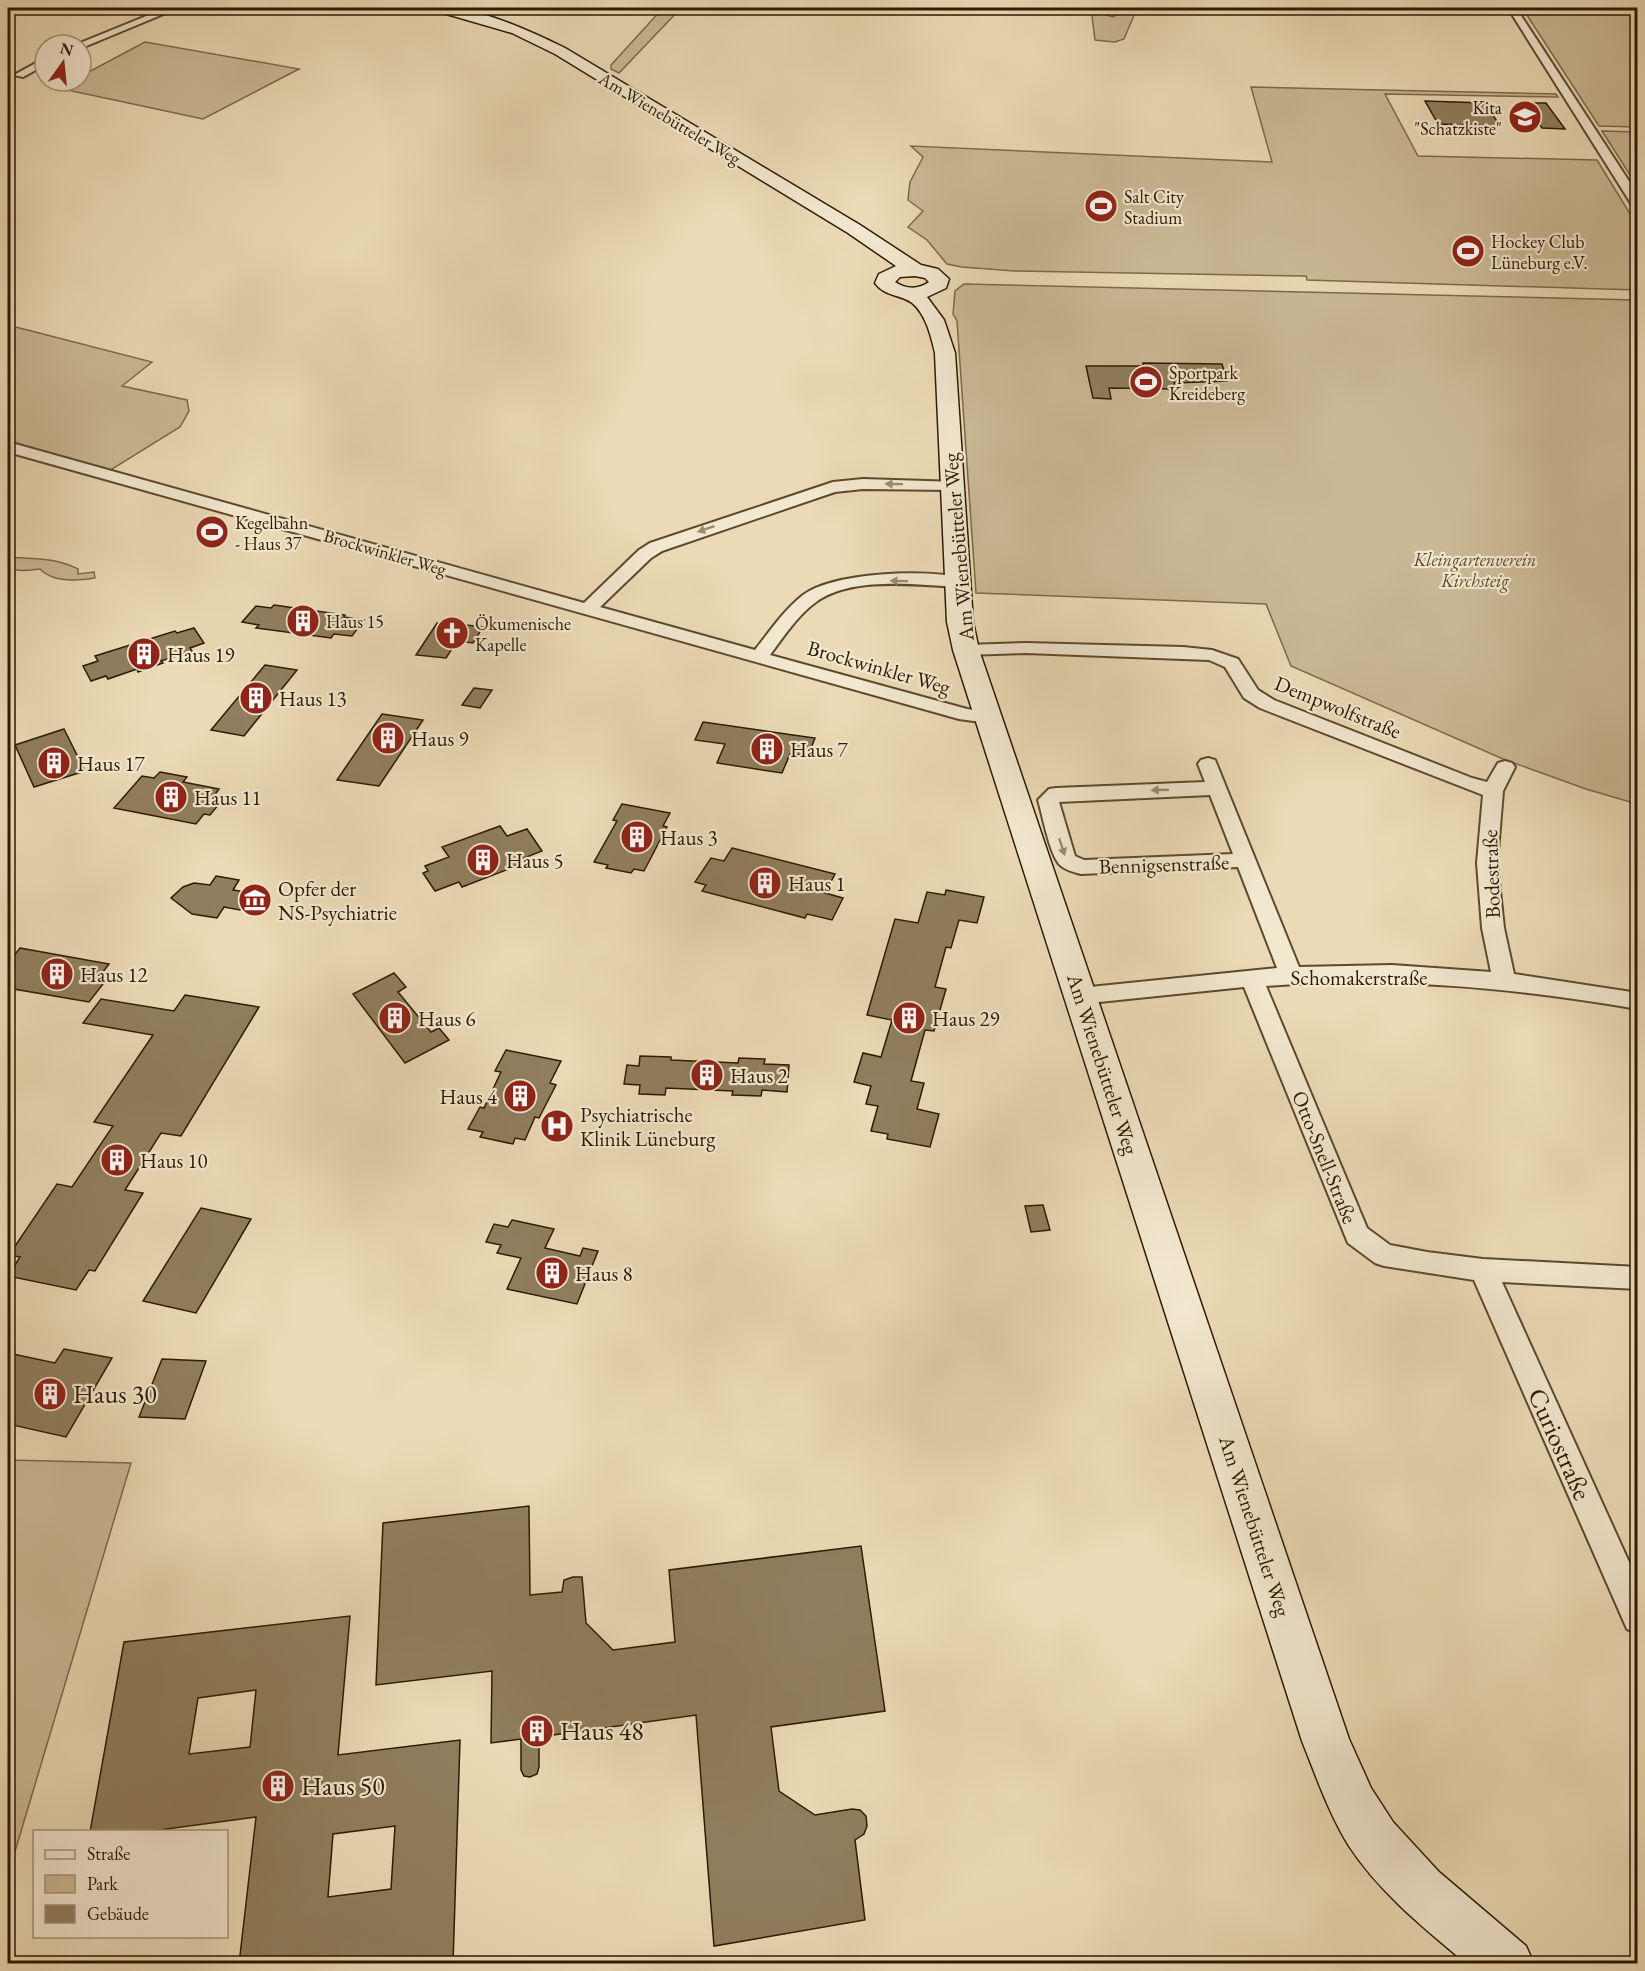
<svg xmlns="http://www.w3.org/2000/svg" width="1645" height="1971" viewBox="0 0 1645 1971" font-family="'EB Garamond',serif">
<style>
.green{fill:#cbb996;stroke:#7c6a4b;stroke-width:1.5}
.building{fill:#907e5e;stroke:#2d1a00;stroke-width:1.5;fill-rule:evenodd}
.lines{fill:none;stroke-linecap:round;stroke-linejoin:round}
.street-casing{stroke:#5c4a2d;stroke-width:4}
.secondary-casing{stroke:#2d1a00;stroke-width:3}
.street{fill:#f2e7cf;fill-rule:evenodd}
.secondary{fill:#f2e7cf;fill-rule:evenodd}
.oneway{fill:#998b72}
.labels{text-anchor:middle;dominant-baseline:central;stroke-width:4.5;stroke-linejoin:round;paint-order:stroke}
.far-poi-label{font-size:18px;fill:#2d1a00;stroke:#f2e7cf;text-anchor:start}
.far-street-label{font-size:18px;fill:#2d1a00;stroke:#f2e7cf}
.far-park-label{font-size:18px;font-style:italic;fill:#5c4a2d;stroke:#f2e7cf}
.street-label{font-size:21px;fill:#2d1a00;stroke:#f2e7cf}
.poi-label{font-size:21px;fill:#2d1a00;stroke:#f2e7cf;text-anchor:start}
.near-poi-label{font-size:26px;fill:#2d1a00;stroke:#f2e7cf;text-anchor:start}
.near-street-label{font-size:26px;fill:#2d1a00;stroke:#f2e7cf}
</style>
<rect width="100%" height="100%" fill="#ebdab5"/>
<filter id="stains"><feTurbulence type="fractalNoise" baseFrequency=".00333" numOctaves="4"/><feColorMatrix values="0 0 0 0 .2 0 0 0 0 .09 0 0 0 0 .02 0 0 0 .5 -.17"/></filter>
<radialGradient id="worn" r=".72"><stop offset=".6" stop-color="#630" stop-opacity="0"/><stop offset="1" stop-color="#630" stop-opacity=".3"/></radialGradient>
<path class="green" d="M663 8H681L619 73 611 69V65Z
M1091 8H1101L1103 14 1113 17 1119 13V8H1134L1135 13 1124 39 1115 42 1095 40Z
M1570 8H1637V127L1599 126 1523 9 1571 10Z
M145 42 299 69 203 119 58 88 72 81H81V76Z
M1251 87 1556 94 1558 97 1385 94 1418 156 1597 160 1637 225V290L1307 280 1306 276 1014 271 962 267 947 264 927 240 908 227 923 211 908 200 910 182 923 157 911 146 1272 162Z
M1602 131 1637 132V186Z
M964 284 1637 300V804L1586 789 1503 759 1291 666 1266 604 976 593 957 321 953 314 955 291Z
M8 325 152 362 122 386 187 400 189 411 180 427 109 471 8 443Z
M8 557C32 559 55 557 78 569V574L94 572 95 578C77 581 53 583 40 569 29 570 19 572 8 568Z
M8 1460 131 1463 8 1875Z"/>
<path class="building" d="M1425 101 1485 103 1500 126 1438 124Z
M1524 103H1546L1565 129 1542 128Z
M1143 363 1222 364 1227 381 1174 383 1176 389 1109 388 1111 399 1093 398 1086 366H1143Z
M274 605 345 615 344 617 364 620 352 636 334 634 331 638 256 628 259 625 242 622 256 606 271 608Z
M437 623 458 624 483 627 473 643 457 641 446 658 416 655Z
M194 628 204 643 190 648 192 651 161 661 163 663 138 672 137 669 108 679 106 676 91 681 83 666 98 661 95 656 175 631 177 633Z
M265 665 297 670 244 736 211 730Z
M474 688 492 690 480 708 462 705Z
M382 714 423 720 379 786 337 780Z
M703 722 793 735 815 738 808 756 790 754 782 773 717 763 725 744 695 740Z
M64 729 85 771 34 787 15 745Z
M160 772 187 777 183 782 219 789 214 796 224 798 210 815 204 814 196 824 114 808 142 776 154 778Z
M622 804 670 813 663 826 667 827 644 871 634 869 631 873 606 868 608 865 594 862 617 821 613 820Z
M500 826 507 836 527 829 542 851 524 858 527 862 462 887 459 882 435 891 423 873 428 871 425 866 449 857 442 847Z
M732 848 835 874 825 893 843 898 832 920 807 914 805 918 702 891 706 885 695 882 711 858 724 861Z
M216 876 239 880 233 890 252 893 240 910 224 907 217 918 192 914 171 898 183 887 194 883 210 885Z
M946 890 984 897 977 923 959 920 951 948 946 947 935 987 946 989 934 1031 925 1030 911 1081 924 1083 917 1109 939 1114 930 1147 887 1139 888 1134 871 1131 878 1106 866 1104 871 1086 854 1082 863 1053 881 1057 892 1020 867 1015 895 919 918 923 927 892 945 895Z
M20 948 109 964 102 973 110 975 89 1002 8 988V963Z
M394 973 406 987 398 992 431 1032 439 1028 449 1040 405 1063 353 994Z
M185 995 259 1007 181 1136 161 1133 125 1190 143 1193 95 1271 89 1270 76 1290 8 1276 20 1257 9 1255 57 1184 72 1187 113 1126 94 1122 153 1035 83 1023 101 999 174 1011Z
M506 1050 561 1061 550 1083 556 1085 539 1118 535 1117 525 1140 515 1138 513 1144 480 1137 483 1132 468 1129 480 1107 484 1108 501 1072 495 1071Z
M640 1056 671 1057V1060L738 1063 739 1058 765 1059 764 1064 789 1065 787 1092 762 1090 761 1096 732 1095 733 1091 666 1088 665 1095 639 1094 640 1085 624 1084 627 1065 639 1066Z
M1043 1205 1050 1230 1031 1232 1025 1206Z
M201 1208 251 1219 196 1313 143 1301Z
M512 1220 554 1229 545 1248 580 1256 583 1248 598 1251 577 1304 507 1289 521 1258 497 1253 501 1245 486 1242 494 1224 508 1227Z
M64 1349 112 1358 66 1437 8 1424V1353L55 1363Z
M162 1359 206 1361 185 1419 139 1417Z
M529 1506 530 1595 562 1592 564 1580 573 1577H582L586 1623 613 1650 675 1642 669 1570 861 1546 885 1711 771 1727 779 1791 815 1815 852 1809 860 1810 866 1816 867 1826 864 1834 855 1840 865 1920 714 1946 696 1715 539 1737V1767L537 1774 530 1777 524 1776 521 1770V1739L491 1743 492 1671 376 1685 383 1523Z
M350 1616 338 1755 460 1740 453 1964H239L256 1817 144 1832H90L124 1642ZM256 1690 250 1747 189 1754 198 1698ZM395 1826 391 1889 328 1897 333 1834Z"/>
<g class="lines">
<defs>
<path id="street" d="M166 8H178L84 47 75 45Z
M1508 8H1516L1638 195V208L1632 205Z
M45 58V65L23 77 14 75Z
M8 442 584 603 639 550 650 543 833 482 863 479 958 482 960 485 952 490 863 489 835 492 662 551 651 558 600 607 755 650C770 631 784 610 803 595 834 572 927 569 964 578L967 582 964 586 958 587C916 585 852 576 816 602 798 615 784 636 770 655L967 709 995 713 997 717 995 721 988 723 959 719 8 452Z
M1026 643 1183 647 1212 650 1238 659 1258 690 1274 700 1472 778 1487 782 1498 763 1505 761 1512 763 1515 767 1503 791 1497 863 1504 928 1514 974 1638 993V1009C1514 988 1392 976 1266 986L1367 1228 1390 1245 1427 1252 1483 1259 1638 1267V1289L1502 1282 1638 1582V1633L1627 1629 1474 1280 1384 1266 1375 1263 1348 1243 1244 987 1080 1004 1072 1002 1069 996 1072 990 1080 988 1277 968 1238 867 1081 874C1074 872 1064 870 1059 864 1049 851 1043 817 1038 800L1049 789 1056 788 1205 782 1198 764 1201 760 1208 758 1215 760 1299 967 1392 965 1491 972 1482 928 1477 863 1483 795 1260 708 1244 698 1225 667 1209 660 1026 653 966 655 960 654 957 650 960 646 966 645ZM1210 795 1233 854 1084 860 1075 856 1059 802Z"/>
<path id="secondary" d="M434 8C473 4 530 31 565 48L860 225 921 265 938 269 949 279 946 288 927 297 944 320 955 353 973 622 979 650 1349 1739 1371 1788 1393 1822 1439 1872 1526 1946 1534 1964H1467C1425 1929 1379 1892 1349 1846 1329 1814 1316 1776 1302 1741L953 650 947 622 935 353C931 335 924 306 905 299 893 294 883 294 875 283L879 274 896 266 848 233 555 54 512 33 436 11ZM915 276 925 278 929 282C918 290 906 289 895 282L900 277Z"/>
</defs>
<use href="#street" class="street-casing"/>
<use href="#secondary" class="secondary-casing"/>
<use href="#street" class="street"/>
<use href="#secondary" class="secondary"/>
</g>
<defs><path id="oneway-solid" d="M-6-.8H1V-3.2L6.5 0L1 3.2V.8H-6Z" transform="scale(1.5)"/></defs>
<g class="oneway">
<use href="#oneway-solid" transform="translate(894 484) rotate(-179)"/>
<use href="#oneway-solid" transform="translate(706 529) rotate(161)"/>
<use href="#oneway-solid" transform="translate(899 581) rotate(-179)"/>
<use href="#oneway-solid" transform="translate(1160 790) rotate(178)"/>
<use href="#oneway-solid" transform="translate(1062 847) rotate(72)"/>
</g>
<defs>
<symbol id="school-disc" viewBox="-11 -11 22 22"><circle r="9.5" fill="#8f2418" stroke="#f2e7cf"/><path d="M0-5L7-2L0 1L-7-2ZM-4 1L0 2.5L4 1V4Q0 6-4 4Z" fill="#fff"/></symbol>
<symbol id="stadium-disc" viewBox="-11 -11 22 22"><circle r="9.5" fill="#8f2418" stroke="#f2e7cf"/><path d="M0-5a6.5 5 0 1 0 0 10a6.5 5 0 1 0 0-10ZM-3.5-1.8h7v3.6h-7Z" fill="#fff"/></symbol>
<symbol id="building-disc" viewBox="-11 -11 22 22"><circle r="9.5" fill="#8f2418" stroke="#f2e7cf"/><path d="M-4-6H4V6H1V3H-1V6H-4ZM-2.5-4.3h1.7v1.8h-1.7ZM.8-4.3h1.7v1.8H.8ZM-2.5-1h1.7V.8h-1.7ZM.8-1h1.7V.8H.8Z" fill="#fff"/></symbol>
<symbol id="church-disc" viewBox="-11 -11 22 22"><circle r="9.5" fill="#8f2418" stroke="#f2e7cf"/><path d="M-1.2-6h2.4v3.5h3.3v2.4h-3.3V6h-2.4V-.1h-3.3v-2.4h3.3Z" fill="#fff"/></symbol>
<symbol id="museum-disc" viewBox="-11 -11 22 22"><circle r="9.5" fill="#8f2418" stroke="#f2e7cf"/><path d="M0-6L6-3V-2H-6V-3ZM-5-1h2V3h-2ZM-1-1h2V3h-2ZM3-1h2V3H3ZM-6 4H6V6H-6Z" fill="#fff"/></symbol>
<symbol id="hospital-disc" viewBox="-11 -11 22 22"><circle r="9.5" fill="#8f2418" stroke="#f2e7cf"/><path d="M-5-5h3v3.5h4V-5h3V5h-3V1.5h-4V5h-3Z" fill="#fff"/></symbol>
</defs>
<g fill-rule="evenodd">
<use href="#school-disc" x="1506" y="98" width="38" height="38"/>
<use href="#stadium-disc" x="1082" y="187" width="38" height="38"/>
<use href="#stadium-disc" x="1449" y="232" width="38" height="38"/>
<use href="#stadium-disc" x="1127" y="363" width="38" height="38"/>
<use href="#stadium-disc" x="193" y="513" width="38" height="38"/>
<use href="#building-disc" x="284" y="602" width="38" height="38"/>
<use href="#church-disc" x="433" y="614" width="38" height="38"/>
<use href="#building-disc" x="125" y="635" width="38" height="38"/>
<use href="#building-disc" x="237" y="679" width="38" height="38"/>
<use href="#building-disc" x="369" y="719" width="38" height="38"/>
<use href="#building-disc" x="748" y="730" width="38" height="38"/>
<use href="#building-disc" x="35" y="744" width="38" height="38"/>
<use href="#building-disc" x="152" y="778" width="38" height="38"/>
<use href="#building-disc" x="618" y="818" width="38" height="38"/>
<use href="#building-disc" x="464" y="841" width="38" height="38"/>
<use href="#building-disc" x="746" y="864" width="38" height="38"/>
<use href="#museum-disc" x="236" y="881" width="38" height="38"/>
<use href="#building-disc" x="38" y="955" width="38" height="38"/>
<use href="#building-disc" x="376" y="999" width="38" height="38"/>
<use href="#building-disc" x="890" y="999" width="38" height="38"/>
<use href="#building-disc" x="688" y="1056" width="38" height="38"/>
<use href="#building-disc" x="501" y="1077" width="38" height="38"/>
<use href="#hospital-disc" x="538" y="1107" width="38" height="38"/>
<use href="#building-disc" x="98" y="1141" width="38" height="38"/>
<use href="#building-disc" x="533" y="1254" width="38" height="38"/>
<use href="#building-disc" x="31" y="1375" width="38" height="38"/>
<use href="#building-disc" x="518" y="1712" width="38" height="38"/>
<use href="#building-disc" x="259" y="1767" width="38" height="38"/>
</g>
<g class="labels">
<g class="far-poi-label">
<text x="1502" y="107" text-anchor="end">Kita<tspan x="1502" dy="21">"Schatzkiste"</tspan></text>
<text x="1124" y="196">Salt City<tspan x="1124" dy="21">Stadium</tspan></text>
<text x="1491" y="241">Hockey Club<tspan x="1491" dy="21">Lüneburg e.V.</tspan></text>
<text x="1169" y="372">Sportpark<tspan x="1169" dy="21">Kreideberg</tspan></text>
<text x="235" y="522">Kegelbahn<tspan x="235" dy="21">- Haus 37</tspan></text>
<text x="326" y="621">Haus 15</text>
<text x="475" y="623">Ökumenische<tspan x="475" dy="21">Kapelle</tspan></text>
</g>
<g class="far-street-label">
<text transform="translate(670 118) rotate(31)">Am Wienebütteler Weg</text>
<text transform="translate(385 552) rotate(16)">Brockwinkler Weg</text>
</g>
<g class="far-park-label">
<text x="1475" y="559">Kleingartenverein<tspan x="1475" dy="21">Kirchsteig</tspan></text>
</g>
<g class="street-label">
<text transform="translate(958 547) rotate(-95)">Am Wienebütteler Weg</text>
<text transform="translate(879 667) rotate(16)">Brockwinkler Weg</text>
<text transform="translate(1338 707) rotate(22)">Dempwolfstraße</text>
<text transform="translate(1164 864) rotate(-2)">Bennigsenstraße</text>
<text transform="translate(1491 874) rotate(-92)">Bodestraße</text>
<text x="1359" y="977">Schomakerstraße</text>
<text transform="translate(1103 1064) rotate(72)">Am Wienebütteler Weg</text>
<text transform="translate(1325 1157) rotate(68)">Otto-Snell-Straße</text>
<text transform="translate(1255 1526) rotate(72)">Am Wienebütteler Weg</text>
</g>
<g class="poi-label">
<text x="167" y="654">Haus 19</text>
<text x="279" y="698">Haus 13</text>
<text x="411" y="738">Haus 9</text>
<text x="790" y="749">Haus 7</text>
<text x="77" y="763">Haus 17</text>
<text x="194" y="797">Haus 11</text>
<text x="660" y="837">Haus 3</text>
<text x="506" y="860">Haus 5</text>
<text x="788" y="883">Haus 1</text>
<text x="278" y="888">Opfer der<tspan x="278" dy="24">NS-Psychiatrie</tspan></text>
<text x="80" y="974">Haus 12</text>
<text x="418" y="1018">Haus 6</text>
<text x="932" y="1018">Haus 29</text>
<text x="730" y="1075">Haus 2</text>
<text x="497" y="1096" text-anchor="end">Haus 4</text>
<text x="580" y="1114">Psychiatrische<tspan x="580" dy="24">Klinik Lüneburg</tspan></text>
<text x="140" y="1160">Haus 10</text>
<text x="575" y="1273">Haus 8</text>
</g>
<g class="near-poi-label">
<text x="73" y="1394">Haus 30</text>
<text x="560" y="1731">Haus 48</text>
<text x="301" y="1786">Haus 50</text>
</g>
<g class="near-street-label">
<text transform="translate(1560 1444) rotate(66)">Curiostraße</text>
</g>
</g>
<rect width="1645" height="1971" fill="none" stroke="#ebdab5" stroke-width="30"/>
<rect x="9" y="9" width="1627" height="1953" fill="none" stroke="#2d1a00" stroke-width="3"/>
<rect x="15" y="15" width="1615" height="1941" fill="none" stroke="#2d1a00" stroke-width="1.5"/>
<rect x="33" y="1830" width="195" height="108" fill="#f2e7cf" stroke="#a3957c" stroke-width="1.5"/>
<rect x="45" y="1850" width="30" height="9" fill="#f2e7cf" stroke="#a3957c" stroke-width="1.5"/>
<text x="87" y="1860" font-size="18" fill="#2d1a00">Straße</text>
<rect x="45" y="1875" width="30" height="18" fill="#cbb996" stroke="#a3957c" stroke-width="1.5"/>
<text x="87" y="1890" font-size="18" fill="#2d1a00">Park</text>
<rect x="45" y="1905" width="30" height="18" fill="#907e5e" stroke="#a3957c" stroke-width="1.5"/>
<text x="87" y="1920" font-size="18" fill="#2d1a00">Gebäude</text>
<g transform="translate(63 63) rotate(15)"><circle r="28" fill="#f2e7cf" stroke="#a3957c" stroke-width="1.5"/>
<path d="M0-4.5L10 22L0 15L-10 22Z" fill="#8f2418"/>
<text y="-9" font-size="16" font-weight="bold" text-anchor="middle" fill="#2d1a00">N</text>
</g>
<rect width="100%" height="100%" filter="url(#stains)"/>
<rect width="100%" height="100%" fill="url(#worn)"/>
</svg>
